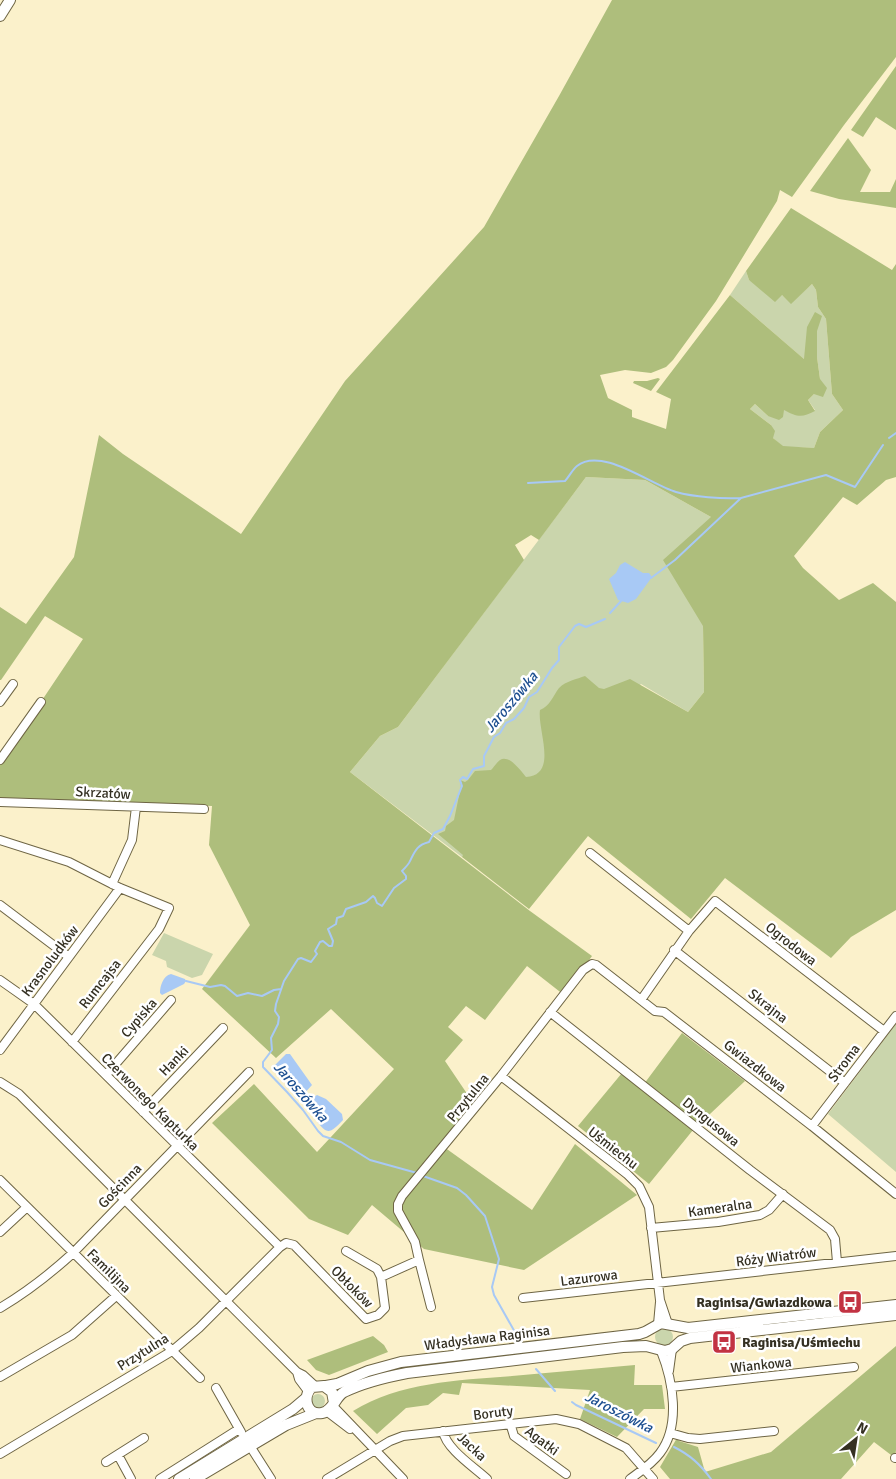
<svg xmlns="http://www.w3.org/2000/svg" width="896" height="1479" viewBox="0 0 896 1479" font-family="Signika,sans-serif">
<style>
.green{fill:#cad5ac}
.forest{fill:#aebe7c}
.water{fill:#a8c9f5}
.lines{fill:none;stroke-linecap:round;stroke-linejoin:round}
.stream{stroke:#a8c9f5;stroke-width:2}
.street-casing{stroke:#6e6544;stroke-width:10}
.secondary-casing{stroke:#6e6544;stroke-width:12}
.street{stroke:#fff;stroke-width:8}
.secondary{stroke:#fff;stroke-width:10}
.labels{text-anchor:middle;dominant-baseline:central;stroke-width:5;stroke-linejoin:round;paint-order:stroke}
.street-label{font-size:14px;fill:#343022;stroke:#fff}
.poi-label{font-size:14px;font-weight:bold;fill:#343022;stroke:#fff;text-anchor:end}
.water-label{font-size:15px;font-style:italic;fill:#1e5091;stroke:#fff}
</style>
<rect width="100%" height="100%" fill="#fbf1cb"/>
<path class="green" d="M746 271 749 280 782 295 791 303 812 284 816 290 818 307 826 319 832 394 843 410 820 432 814 448 783 447 773 438 771 425 750 409 755 404 768 416 784 410H815L808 400 814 394 820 379 817 357V331L805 360 730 295Z
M586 477 645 480 711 517 703 626 704 692 688 712 641 684 462 857 350 772 380 736 398 727Z
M164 933 213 954 202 975 192 978 167 967 166 961 152 955Z
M896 1024V1172L828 1114Z
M655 1337a9 9 0 1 1 18 0a9 9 0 1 1-18 0Z
M311 1401a7 7 0 1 1 14 0a7 7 0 1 1-14 0Z"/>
<path class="forest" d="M612 0H896V57L844 125 792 197 780 190 777 201 716 301 673 360 666 367 651 373 625 370 600 375 608 398 632 410V417L666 429 671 399 656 392 730 295 804 359 807 327 815 312 822 316 817 331V357L820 379 827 388 823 397 814 394 808 400 815 411C802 418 797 417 784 410L783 417 779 420 768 416 755 404 750 409 771 425 775 431 773 438 783 446 814 448 820 432 843 410 832 394 826 319 818 307 816 290 812 284 791 304 782 295 775 302 749 280 746 271 791 208 892 270 896 264V477L886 480 857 505 843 497 794 556 803 568 839 600 873 583 896 602V910L851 937 831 958 725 878 691 919 588 836 529 909 462 857 463 855 438 834 445 831 446 826 454 820 461 786 460 780 465 782 468 780 475 771 491 770C494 767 497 762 500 760 509 754 521 771 526 777 559 775 537 730 540 710 550 706 553 696 559 688 566 681 577 679 585 676L599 688 604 689 630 679 688 712 704 692 703 626 663 560 711 517 645 480 586 477 539 540 531 535 515 545 524 560 398 727 380 736 350 772 530 911 592 956 564 995 527 966 485 1020 466 1006 448 1027 463 1040 445 1061 476 1107 444 1147 532 1210 575 1144 637 1195 524 1270 424 1249 372 1205 348 1235 309 1219 212 1123 254 1084 317 1152 394 1069 331 1009 276 1058 202 989 250 925 209 845 212 806 0 799V763L83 639 45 616 1 680H0V607L26 624 74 557 99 435 123 454 241 534 345 381 484 227 559 96Z
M896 66V130L876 117 863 137 851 130Z
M848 138 871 170 860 192H890L896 179V208L839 199 810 191Z
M658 378 660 379 651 391 633 383 634 381H647Z
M682 1033 745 1081 693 1130 649 1184 578 1126 622 1073 641 1088Z
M373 1336 384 1345 388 1352 329 1375 316 1370 307 1360Z
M896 1346V1450L895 1458 874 1442 841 1479H670L660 1467 677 1438 679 1441 698 1447 705 1472 771 1452Z
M635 1365 634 1385H662L665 1409H644L617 1437 580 1419 590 1390 462 1383 459 1395 443 1393 428 1405 406 1408 377 1434 353 1411C400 1382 459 1380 512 1376 553 1372 594 1369 635 1365Z"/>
<path class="water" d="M625 562 643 573H649L652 577 636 599 628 603 618 600 609 579 616 573 620 565Z
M171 974 185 979 186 981 184 984 162 995 160 993C160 986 163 976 171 974Z
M286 1054H290L312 1085 302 1096 274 1071V1066Z
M317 1095 326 1099 342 1114 343 1120C330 1134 327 1135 316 1120L317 1113 308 1106 314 1097Z"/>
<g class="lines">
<path class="stream" d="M889 438 896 433
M528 483 565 481C569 477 572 470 577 466 601 446 651 485 676 492 694 497 722 499 741 498
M651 578 675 560 741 498 826 475 855 487 883 445
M610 613 622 600
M186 981 210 987 221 985 225 986 237 996 248 993 262 996 274 990 281 989
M417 1173 370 1160 341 1142 323 1136 318 1131 303 1110 287 1092 263 1067V1062L272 1050 271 1038 278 1024 279 1017 275 1011 276 1004 284 981 298 959 301 958 311 962 317 954 315 951 320 942 323 941 329 946H332L333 941 328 929 336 924 337 918 343 916 346 909 366 902 373 896 375 898 377 903 382 906 394 888 406 879V876L402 871C405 868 409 864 410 861 415 851 417 845 429 842L434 833 443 829 450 816 462 786 460 780 463 777 467 779 473 769 484 766V756L494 737 500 733 506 723 514 719 524 708 529 697 537 692 552 668 559 660V647L575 626 579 624 586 627 605 619
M423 1176 457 1188 466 1195 485 1216 499 1259 492 1287 494 1295 516 1334
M536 1369 555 1391
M572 1402 576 1405 656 1443
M674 1447C690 1455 700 1464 711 1479"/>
<defs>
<path id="street" d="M0 702 13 684
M0 760 41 702
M0 802 204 809
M0 840 69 862 120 888 169 908 159 929 72 1042
M590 853 689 931 641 1000
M112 884 132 840 136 807
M0 905 69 957
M689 931 715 901 884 1031
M674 950 845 1083
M0 980 34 1004 280 1247
M550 1012 750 1170 830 1230 835 1239 837 1262
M0 1050 120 888
M106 1075 171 1000
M501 1076 627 1174 639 1186 649 1207 660 1300 668 1324
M0 1082 19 1094 297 1372 303 1375 315 1386
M143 1112 223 1028
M812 1126 896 1016
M0 1180 200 1378
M651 1228 718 1222 760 1215 769 1210 783 1194
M0 1232 27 1207
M419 1260 415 1242 398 1211V1204L402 1196 501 1076 583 970 592 964 596 965 655 1011 664 1012 812 1126 896 1194
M381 1277 419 1260 431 1307
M523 1298 896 1256
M0 1308C27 1292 50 1274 73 1253L249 1072
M658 1324 660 1302
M669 1371 672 1349
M297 1372 299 1379 308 1391
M0 1377 72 1335 116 1296
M671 1387 854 1367
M216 1388 241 1432
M332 1405 403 1479
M325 1412 329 1413 350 1429
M510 1423 514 1436 566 1474
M443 1431C446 1449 474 1467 487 1479
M670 1433 688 1438 700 1439 774 1431
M250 1446 271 1479
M0 1454 172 1351 199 1328 280 1247 286 1243 294 1245 366 1319 378 1315 385 1308 381 1277 377 1269 346 1251
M118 1455 131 1479
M895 1458H896
M106 1462 144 1438
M160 1479 239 1429
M327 1479 390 1441 403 1436 556 1419 579 1424 626 1448 653 1479
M630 1479C641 1471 652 1464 660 1453 681 1425 673 1381 661 1351"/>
<path id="secondary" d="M0 16 10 0
M326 1386 337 1384 368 1371 401 1362 639 1334 645 1332 661 1323 688 1328 896 1305
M334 1403 332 1392 324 1386 312 1387C302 1396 306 1416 322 1413 333 1411 335 1397 344 1392 364 1382 386 1377 407 1373L623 1347 646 1346 665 1351 672 1349 681 1341 690 1338 896 1315
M179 1479 293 1409 306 1398
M195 1479 286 1425 316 1413"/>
</defs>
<use href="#street" class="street-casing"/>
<use href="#secondary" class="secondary-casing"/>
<use href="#street" class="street"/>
<use href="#secondary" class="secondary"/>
</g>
<defs>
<symbol id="bus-square" viewBox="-11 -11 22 22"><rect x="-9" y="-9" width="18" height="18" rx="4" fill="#c23242" stroke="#fff"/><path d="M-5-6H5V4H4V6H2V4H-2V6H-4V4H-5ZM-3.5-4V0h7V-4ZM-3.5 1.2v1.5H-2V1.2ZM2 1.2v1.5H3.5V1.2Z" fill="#fff"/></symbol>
</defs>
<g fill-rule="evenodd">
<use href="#bus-square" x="836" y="1288" width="28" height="28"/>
<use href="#bus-square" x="710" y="1328" width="28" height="28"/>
</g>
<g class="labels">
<g class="street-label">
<text transform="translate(103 793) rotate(3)">Skrzatów</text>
<text transform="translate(791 944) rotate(38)">Ogrodowa</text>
<text transform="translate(50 961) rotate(-53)">Krasnoludków</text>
<text transform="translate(100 984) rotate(-52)">Rumcajsa</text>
<text transform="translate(768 1006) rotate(38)">Skrajna</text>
<text transform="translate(139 1018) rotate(-49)">Cypiska</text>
<text transform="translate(174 1061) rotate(-46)">Hanki</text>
<text transform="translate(844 1063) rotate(-53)">Stroma</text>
<text transform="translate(755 1066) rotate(38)">Gwiazdkowa</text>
<text transform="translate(468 1098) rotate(-51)">Przytulna</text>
<text transform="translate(150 1102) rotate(45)">Czerwonego Kapturka</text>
<text transform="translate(711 1122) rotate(39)">Dyngusowa</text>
<text transform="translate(613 1148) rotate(38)">Uśmiechu</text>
<text transform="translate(120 1186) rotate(-46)">Gościnna</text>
<text transform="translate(720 1208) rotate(-8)">Kameralna</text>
<text transform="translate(776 1257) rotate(-7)">Róży Wiatrów</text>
<text transform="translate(109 1271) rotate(45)">Familijna</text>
<text transform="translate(589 1278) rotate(-7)">Lazurowa</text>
<text transform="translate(352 1287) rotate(45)">Obłoków</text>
<text transform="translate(487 1338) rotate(-7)">Władysława Raginisa</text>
<text transform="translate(143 1352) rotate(-32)">Przytulna</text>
<text transform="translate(761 1365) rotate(-6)">Wiankowa</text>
<text transform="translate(493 1413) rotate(-7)">Boruty</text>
<text transform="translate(542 1441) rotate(37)">Agatki</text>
<text transform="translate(472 1447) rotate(43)">Jacka</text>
</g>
<g class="poi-label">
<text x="832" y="1302">Raginisa/Gwiazdkowa</text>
<text x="742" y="1342" text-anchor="start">Raginisa/Uśmiechu</text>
</g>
<g class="water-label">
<text transform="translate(511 702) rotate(-50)">Jaroszówka</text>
<text transform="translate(301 1092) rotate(49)">Jaroszówka</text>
<text transform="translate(619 1412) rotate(27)">Jaroszówka</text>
</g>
</g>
<g transform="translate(856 1439) rotate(30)" stroke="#ffffff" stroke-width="4" paint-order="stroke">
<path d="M0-4L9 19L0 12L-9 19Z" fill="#343022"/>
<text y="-8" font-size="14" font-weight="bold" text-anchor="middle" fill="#343022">N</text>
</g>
</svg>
